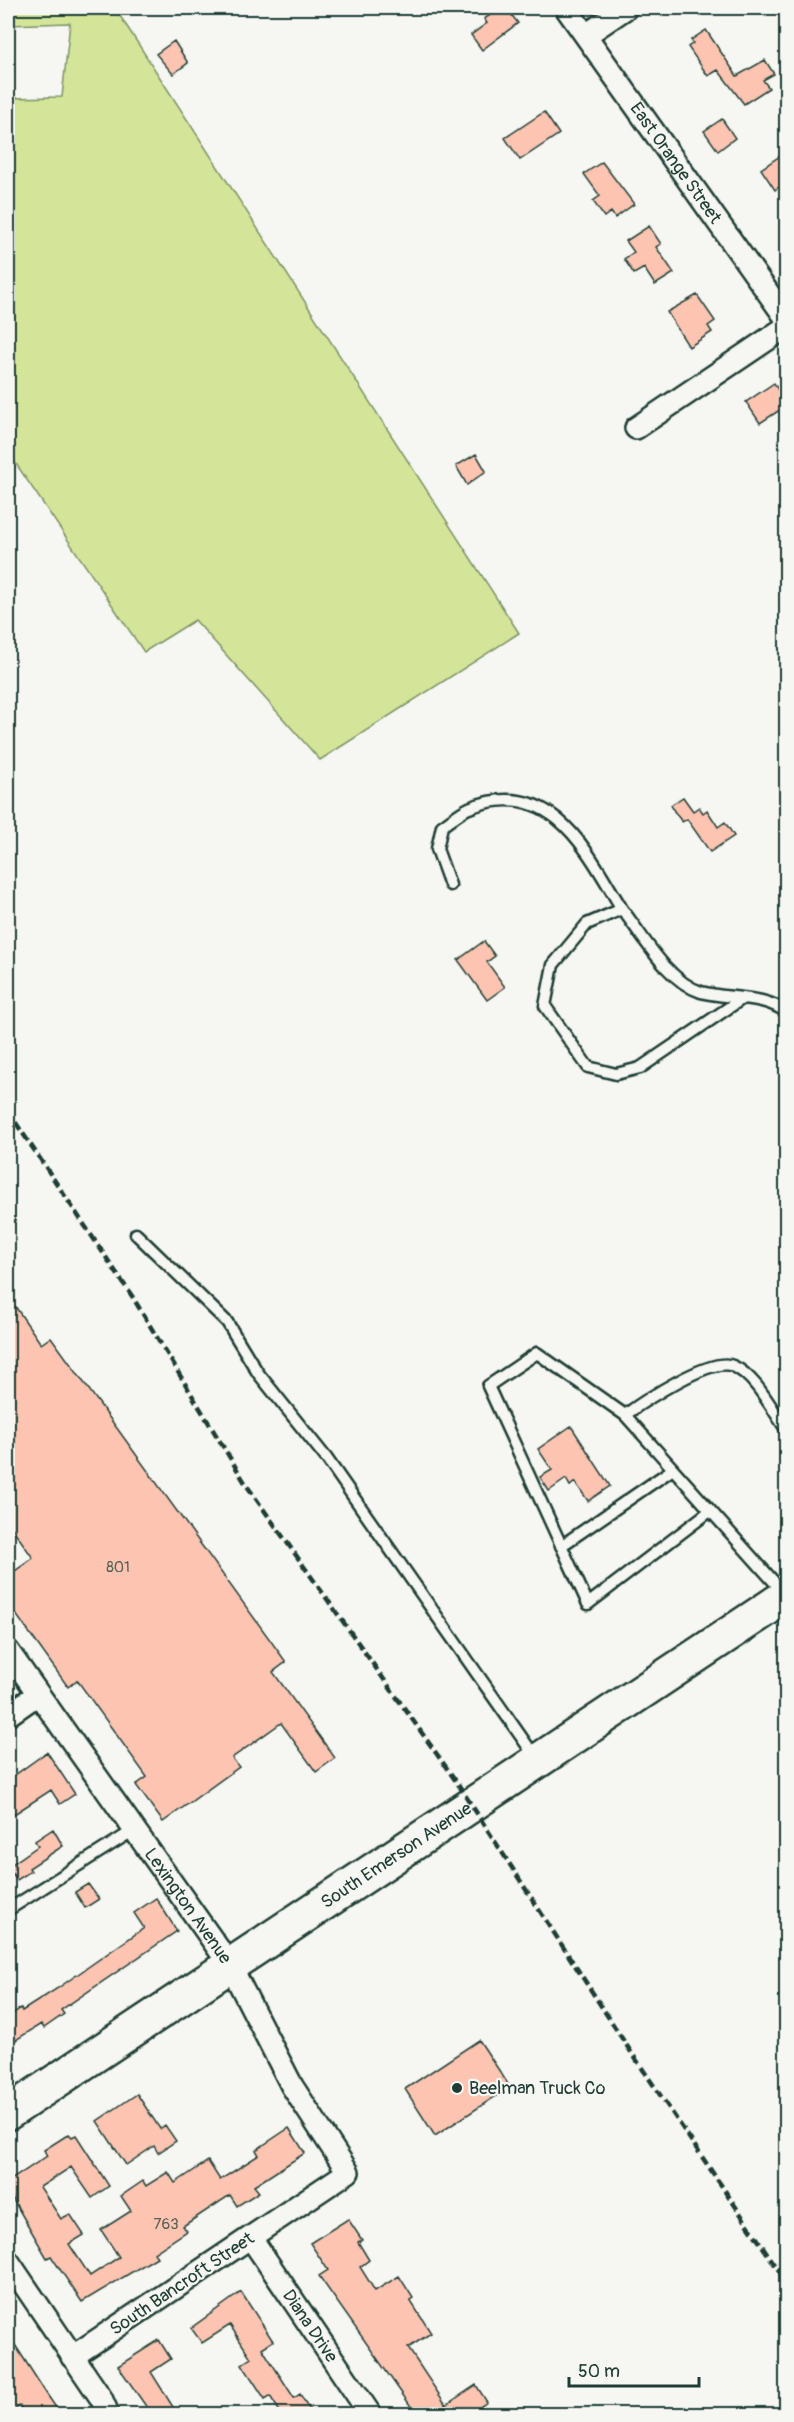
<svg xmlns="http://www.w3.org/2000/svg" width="794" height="2422" viewBox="0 0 794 2422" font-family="Pangolin,sans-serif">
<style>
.green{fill:#d4e599;stroke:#7a9166;stroke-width:1.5}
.building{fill:#fcc4b1;stroke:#1f3d34;stroke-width:1.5}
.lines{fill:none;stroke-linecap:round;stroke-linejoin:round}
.service-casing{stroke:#1f3d34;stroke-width:15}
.minor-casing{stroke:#1f3d34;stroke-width:26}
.primary-casing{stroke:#1f3d34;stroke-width:38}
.service{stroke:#f6f6f2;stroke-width:10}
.minor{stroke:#f6f6f2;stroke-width:21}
.primary{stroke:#f6f6f2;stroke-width:33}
.rail{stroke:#1f3d34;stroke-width:4.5;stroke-dasharray:9 4.5;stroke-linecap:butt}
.poi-dot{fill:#1f3d34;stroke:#f6f6f2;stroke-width:2}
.labels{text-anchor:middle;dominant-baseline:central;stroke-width:4.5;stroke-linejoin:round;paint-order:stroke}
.number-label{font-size:15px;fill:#565f53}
.street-label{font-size:18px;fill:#1f3d34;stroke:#f6f6f2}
.poi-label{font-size:18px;fill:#1f3d34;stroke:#f6f6f2;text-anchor:start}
</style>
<rect width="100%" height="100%" fill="#f6f6f2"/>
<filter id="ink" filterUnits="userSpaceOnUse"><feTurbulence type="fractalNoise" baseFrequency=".0167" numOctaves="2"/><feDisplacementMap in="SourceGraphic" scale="12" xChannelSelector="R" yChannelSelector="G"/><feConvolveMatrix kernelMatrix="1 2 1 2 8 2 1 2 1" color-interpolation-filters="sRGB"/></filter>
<g filter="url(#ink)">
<path class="green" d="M8 8H115L519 633 320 760 195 620 144 652 8 452V98L62 97 70 23 8 25Z"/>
<path class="building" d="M501 8H506L518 23 482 50 471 35 487 23 484 19Z
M706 30 737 76 765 60 774 74 763 80 769 88 744 104 718 70 708 76 688 47 693 43 691 40Z
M174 41 188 63 173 74 156 54Z
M544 112 559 134 520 160 505 138Z
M722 119 735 138 718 151 704 131Z
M786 152V182L775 190 761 169Z
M602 162 634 204 615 218 611 212 604 217 593 201 600 196 584 174Z
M649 226 661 244 656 247 674 273 655 285 644 268 634 274 624 259 634 252 626 241Z
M697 295 715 321 708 326 712 332 689 347 667 312Z
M774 383 778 390 786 384V406L760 423 746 402Z
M476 454 486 471 467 485 456 466Z
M683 797 693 811 699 807 703 813 707 810 718 827 725 822 734 836 710 852 687 819 682 822 674 811 671 805Z
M484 941 495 956 487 962 505 987 487 1000 458 960Z
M8 1296 41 1344 51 1337 286 1662 273 1672 335 1758 316 1772 281 1723 232 1758 239 1767 163 1822 136 1785 147 1777 77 1680 68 1687 8 1603V1576L33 1558 8 1522Z
M571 1426 610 1486 588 1501 575 1482 570 1486 566 1479 549 1491 540 1477 552 1470 538 1449Z
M47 1752 75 1794 60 1804 51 1790 8 1818V1780Z
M53 1829 63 1846 29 1868 31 1871 17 1880 8 1867 38 1846 35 1841Z
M88 1884 99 1899 85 1908 75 1892Z
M156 1898 177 1931 61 2010 64 2014 44 2028 41 2024 8 2045V2017L21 2008 22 2011 58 1988 144 1928 134 1913Z
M479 2040 510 2087 435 2136 405 2089Z
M137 2094 160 2129 165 2125 176 2141 158 2153 154 2146 126 2165 97 2121Z
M289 2128 305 2153 254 2186 259 2192 237 2206 230 2195 183 2226 187 2231 154 2253 157 2257 82 2302 51 2256 47 2258 8 2191V2182L47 2156 44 2150 69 2134 72 2137 76 2135 109 2186 92 2198 71 2167 40 2187 61 2219 70 2214 84 2235 69 2244 90 2276 119 2257 101 2230 131 2211 121 2196 143 2181 146 2186 168 2172 175 2183 208 2161 220 2180 259 2155 256 2150Z
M348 2219 362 2240 358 2242 369 2260 360 2267 375 2291 399 2276 413 2298 410 2300 431 2333 408 2348 446 2405 476 2385 487 2402 468 2415H417L319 2276 328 2270 310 2243Z
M241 2292 273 2341 262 2348 294 2398 300 2394 313 2415H282L270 2396 265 2399 242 2364 251 2358 230 2325 202 2343 191 2328Z
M8 2334 46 2393 61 2415H26L20 2406 8 2414Z
M159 2340 171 2359 151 2372 178 2415H152L118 2366Z"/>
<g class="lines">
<defs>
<path id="service" d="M450 885 437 849 442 826C451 820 460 812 469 808 552 775 587 851 622 909
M743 998 640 1068 616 1074 588 1067 545 1006 553 965 587 924 622 909C643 936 667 981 701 992 730 1000 762 994 786 1012
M136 1234 227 1322 258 1373 327 1459 536 1758
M625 1415 784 1593
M710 1511 588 1604 488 1386 537 1353 625 1415C644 1401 711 1356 733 1366 756 1376 772 1410 786 1429
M561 1546 673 1469
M8 1910 134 1830"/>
<g id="minor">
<path id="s1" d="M566 8 786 318"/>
<path d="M586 35 626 8"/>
<path d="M636 428 786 327"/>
<path id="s2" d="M8 1651 230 1965 292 2086 348 2172 72 2357"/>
<path d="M8 1715 38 1694"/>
<path id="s3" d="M251 2238 370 2414"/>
<path d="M8 2261 101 2398 108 2414"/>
</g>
<g id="primary">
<path id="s4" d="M8 2113 786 1596"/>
</g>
</defs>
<use href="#service" class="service-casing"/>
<use href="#minor" class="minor-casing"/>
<use href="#primary" class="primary-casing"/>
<use href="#service" class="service"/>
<use href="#minor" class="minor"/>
<use href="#primary" class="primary"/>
<path class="rail" d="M8 1111 132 1296 247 1486 458 1784 625 2043 786 2281"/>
</g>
</g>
<circle class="poi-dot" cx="457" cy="2088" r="6"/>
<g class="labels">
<g class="number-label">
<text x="118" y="1567">801</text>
<text x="166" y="2224">763</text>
</g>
<g class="street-label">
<text stroke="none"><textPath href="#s1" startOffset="190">East Orange Street</textPath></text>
<text stroke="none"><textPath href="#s4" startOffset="466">South Emerson Avenue</textPath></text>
<text stroke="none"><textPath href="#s2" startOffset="312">Lexington Avenue</textPath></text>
<text transform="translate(182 2284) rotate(-34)">South Bancroft Street</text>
<text stroke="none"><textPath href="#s3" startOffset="106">Diana Drive</textPath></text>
</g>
<g class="poi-label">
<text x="469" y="2088">Beelman Truck Co</text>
</g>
</g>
<rect width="794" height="2422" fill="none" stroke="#f6f6f2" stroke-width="30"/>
<rect x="15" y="15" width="764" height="2392" fill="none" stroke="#1f3d34" stroke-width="2" filter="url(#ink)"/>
<path d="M569 2377v9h130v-9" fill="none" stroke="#1f3d34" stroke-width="3"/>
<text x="578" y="2377" font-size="18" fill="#1f3d34" stroke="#f6f6f2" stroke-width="4.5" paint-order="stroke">50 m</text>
</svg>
